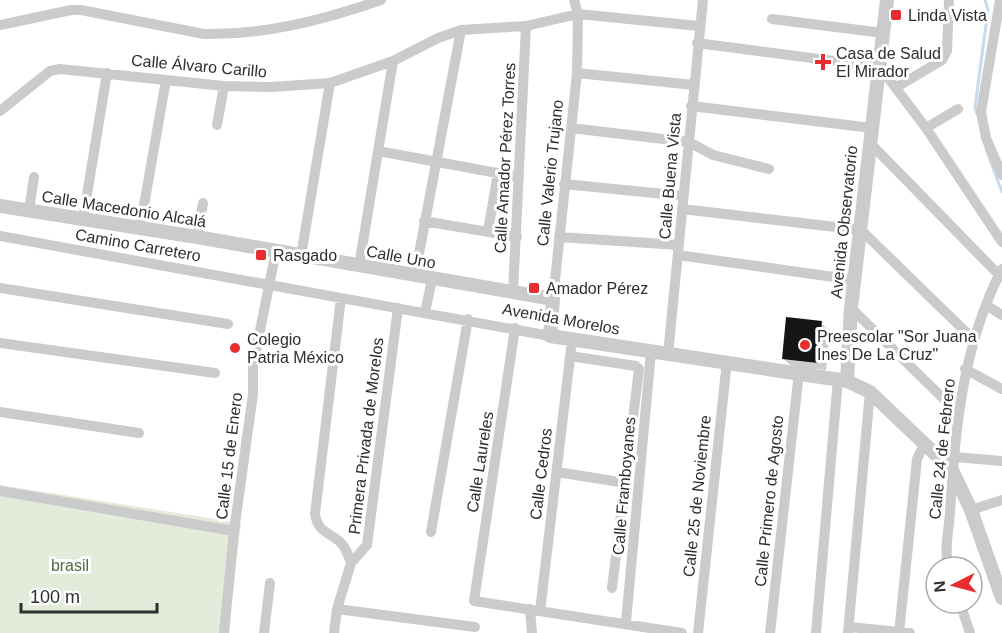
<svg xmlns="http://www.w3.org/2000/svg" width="1002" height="633" viewBox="0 0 1002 633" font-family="Helvetica,sans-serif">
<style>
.green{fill:#e3ecdb}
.shadow{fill:#0003}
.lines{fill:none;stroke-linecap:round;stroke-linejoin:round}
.stream{stroke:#c7dbec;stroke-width:3}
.building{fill:#151515}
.minor{stroke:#cbcbcb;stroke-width:10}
.tertiary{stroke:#cbcbcb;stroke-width:14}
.poi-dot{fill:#e92c2d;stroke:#fff;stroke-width:2}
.labels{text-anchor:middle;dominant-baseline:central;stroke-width:6;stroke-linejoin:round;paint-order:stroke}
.poi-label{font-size:16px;fill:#2e2e2e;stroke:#fff;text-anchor:start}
.street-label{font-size:16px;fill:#2e2e2e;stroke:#fff}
.park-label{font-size:16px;fill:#4e6b3a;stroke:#fff}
</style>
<rect width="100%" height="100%" fill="#fff"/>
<path class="green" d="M0 485 241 523 228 633H0Z"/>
<path class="shadow" d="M821 323 830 331 826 370 792 367 783 358Z"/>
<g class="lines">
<path class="stream" d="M977 114 975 107 988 10 985 0
M986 149 1002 192"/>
</g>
<path class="building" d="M786 317 822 321 818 363 782 359Z"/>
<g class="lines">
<path class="minor" d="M1000 0 981 112 986 138 1002 175
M772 19 883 33
M0 25 71 10H81L204 34C266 35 323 20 381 0
M697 43 880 67 926 128 1002 242
M577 73 694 85
M897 87 942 60 947 51 949 0
M691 106 872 128
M0 111 50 71 60 69 224 86 271 87 330 83 393 61 438 38 461 30 526 26 578 14 699 26
M217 125 224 86
M571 128 689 142 713 155 769 169
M926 128 958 109
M870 143 999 275
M378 151 519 177
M564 184 684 196
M682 209 861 230 973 339
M29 211 34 177
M83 219 107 73
M424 221 517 237
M140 228 166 80
M488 231 498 173
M0 236 550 336
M197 237 203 203
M559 237 679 245
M678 255 855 280
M301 256 330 83
M359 266 393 61
M415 275 461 30
M0 288 228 324
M513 292 526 26
M341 298 315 514C318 532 327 531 339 541 346 547 348 555 351 563
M553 299 577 73 578 14 574 0
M986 305 1002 315
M851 308 959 414
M425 313 432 279
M515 328 474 601 682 633
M0 343 215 373
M668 354 703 0
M570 356 636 366 639 369 612 588
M965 369 1002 389
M0 412 139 433
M955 457 1002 461
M557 472 626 483
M0 491 234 531
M971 510 1002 500
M431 532 468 319
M948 567C944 550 949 529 950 512 955 428 963 344 1002 269
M960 603 970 633
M337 609 475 627
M530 609 532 633
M540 611 571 349
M626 622 651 352
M849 627 910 633
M224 633 234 531 253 394V365L276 251
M264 633 270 583
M334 633 337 609 351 563 367 545 398 308
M698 633 727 361
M770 633 799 372
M816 633 838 379
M848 633 870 392
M899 633 917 459 924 444"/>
<path class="tertiary" d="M0 206 197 237 553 299 550 336 847 381 870 392 952 470 971 510 1002 598
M847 381 851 308 887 0"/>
</g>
<g class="poi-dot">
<rect x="890" y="9" width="12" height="12" rx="3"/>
<path d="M820 53h6v6h6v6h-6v6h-6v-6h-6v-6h6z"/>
<rect x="255" y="249" width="12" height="12" rx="3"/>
<rect x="528" y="282" width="12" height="12" rx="3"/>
<circle cx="805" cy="345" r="6"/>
<circle cx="235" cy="348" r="6"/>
</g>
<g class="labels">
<g class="poi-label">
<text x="908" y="15">Linda Vista</text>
<text x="836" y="53">Casa de Salud<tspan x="836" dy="18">El Mirador</tspan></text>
<text x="273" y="255">Rasgado</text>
<text x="546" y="288">Amador Pérez</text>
<text x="817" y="336">Preescolar "Sor Juana<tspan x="817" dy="18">Ines De La Cruz"</tspan></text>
<text x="247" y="339">Colegio<tspan x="247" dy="18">Patria México</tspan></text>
</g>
<g class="street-label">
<text transform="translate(199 66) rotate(5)">Calle Álvaro Carillo</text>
<text transform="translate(505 158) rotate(-87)">Calle Amador Pérez Torres</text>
<text transform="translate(550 173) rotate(-84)">Calle Valerio Trujano</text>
<text transform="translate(670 176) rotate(-85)">Calle Buena Vista</text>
<text transform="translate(124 209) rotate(9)">Calle Macedonio Alcalá</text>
<text transform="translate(844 222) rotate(-84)">Avenida Observatorio</text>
<text transform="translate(138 245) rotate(10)">Camino Carretero</text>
<text transform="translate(401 257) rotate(10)">Calle Uno</text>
<text transform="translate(561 319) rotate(10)">Avenida Morelos</text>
<text transform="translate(366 436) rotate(-83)">Primera Privada de Morelos</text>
<text transform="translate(942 449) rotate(-84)">Calle 24 de Febrero</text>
<text transform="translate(229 456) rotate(-83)">Calle 15 de Enero</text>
<text transform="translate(480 462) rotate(-81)">Calle Laureles</text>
<text transform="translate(541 474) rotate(-83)">Calle Cedros</text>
<text transform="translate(624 486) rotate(-85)">Calle Framboyanes</text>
<text transform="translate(697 496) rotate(-84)">Calle 25 de Noviembre</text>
<text transform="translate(769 501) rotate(-84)">Calle Primero de Agosto</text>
</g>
<g class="park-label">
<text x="70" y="565">brasil</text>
</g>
</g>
<g transform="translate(954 585) rotate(264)"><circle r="28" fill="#ffffff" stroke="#ababab" stroke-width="1.5"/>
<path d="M0-4.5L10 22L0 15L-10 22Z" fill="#e92c2d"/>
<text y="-9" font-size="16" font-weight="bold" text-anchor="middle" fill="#2e2e2e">N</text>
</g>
<path d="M21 603v9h136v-9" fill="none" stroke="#2e2e2e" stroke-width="3"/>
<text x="30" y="603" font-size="18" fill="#2e2e2e" stroke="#ffffff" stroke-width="4.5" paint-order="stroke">100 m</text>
</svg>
